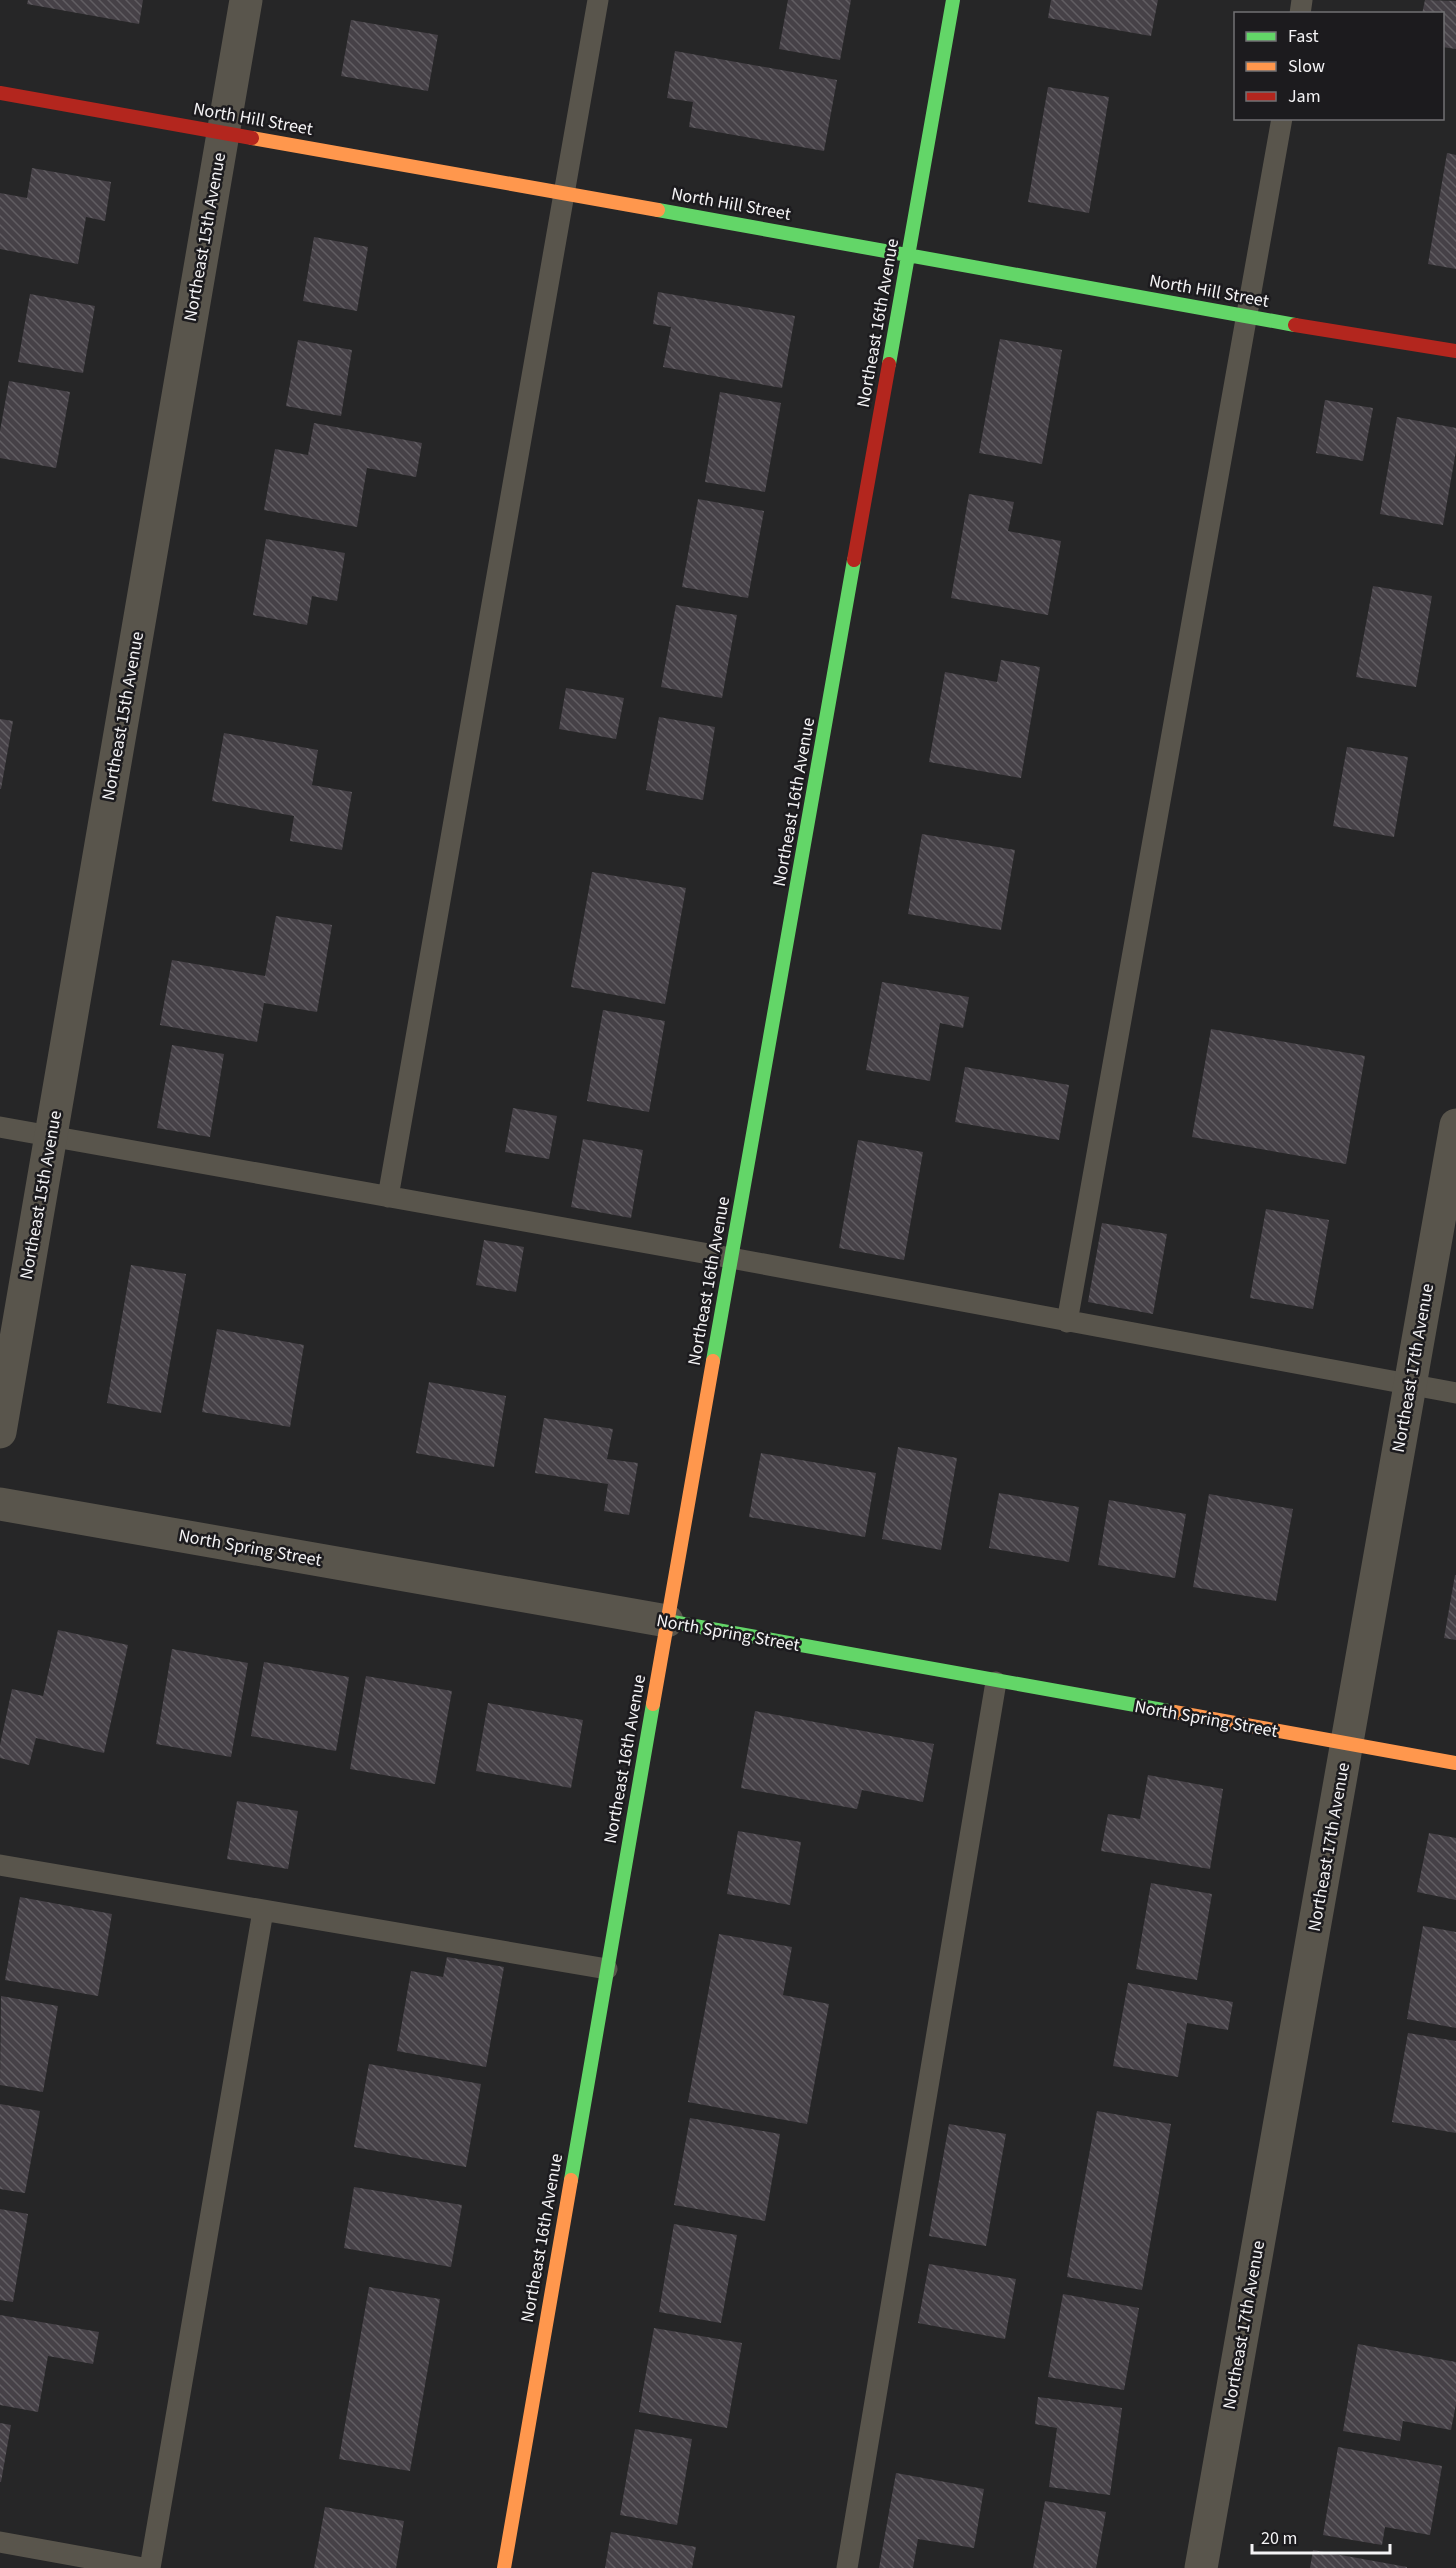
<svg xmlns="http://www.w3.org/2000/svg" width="1456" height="2568" viewBox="0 0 1456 2568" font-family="'Source Sans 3',sans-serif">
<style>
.building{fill:url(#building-back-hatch)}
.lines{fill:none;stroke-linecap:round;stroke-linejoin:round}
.lane{stroke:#59554c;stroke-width:21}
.street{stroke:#59554c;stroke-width:33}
.fast{stroke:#63d668;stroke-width:14}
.slow{stroke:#ff974d;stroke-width:14}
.jam{stroke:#b3261e;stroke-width:14}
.labels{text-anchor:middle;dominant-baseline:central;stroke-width:5;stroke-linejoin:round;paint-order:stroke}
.street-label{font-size:18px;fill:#f4f3f5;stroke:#1c1b1e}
</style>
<defs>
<pattern id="building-back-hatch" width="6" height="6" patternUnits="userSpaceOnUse" patternTransform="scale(1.5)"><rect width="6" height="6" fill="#464147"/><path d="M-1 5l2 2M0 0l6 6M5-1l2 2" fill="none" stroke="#615d62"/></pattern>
</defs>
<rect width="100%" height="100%" fill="#262627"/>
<path class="building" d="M28 0H143L139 24 27 4Z
M788 0H851L840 60 779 49Z
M1051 0H1158L1151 36 1048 18Z
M1425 0 1456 1V49L1442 47V14H1422Z
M351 20 438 35 428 91 341 76Z
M675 51 837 80 824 151 689 127 693 102 667 98Z
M1048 87 1109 97 1089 213 1028 202Z
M1447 153 1456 155V269L1428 264Z
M32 168 111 182 105 221 86 217 78 264 0 249V193L27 198Z
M314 237 368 247 357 311 303 301Z
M658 292 795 316 782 388 663 367 671 327 653 324Z
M30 294 95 306 83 373 18 362Z
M1000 339 1062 350 1042 464 979 453Z
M298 340 352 350 341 416 286 406Z
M9 381 70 392 56 468 0 458V431Z
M720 392 781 403 765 492 705 482Z
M1325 400 1373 408 1363 461 1316 453Z
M1397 417 1456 428V451L1443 525 1380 514Z
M314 423 422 443 416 477 367 468 357 527 264 510 275 449 308 455Z
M969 494 1014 502 1008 531 1061 541 1048 615 951 598Z
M698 499 764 511 748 598 682 587Z
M266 539 345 553 337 601 312 596 307 625 253 615Z
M1373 586 1432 596 1416 687 1356 677Z
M676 605 737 615 722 698 661 687Z
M1001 660 1040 667 1021 778 929 762 945 672 997 682Z
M566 688 624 698 616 739 559 729Z
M659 717 715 727 703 800 646 790Z
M0 719 13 721 1 789H0Z
M224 733 318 750 312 785 352 792 342 850 290 841 294 816 212 801Z
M1347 747 1408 757 1394 837 1333 826Z
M922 834 1015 850 1001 930 908 914Z
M592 872 686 888 665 1004 571 987Z
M276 916 332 925 317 1012 264 1003 257 1042 160 1025 172 960 265 976Z
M882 982 969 997 963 1028 940 1023 930 1081 866 1070Z
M603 1010 665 1021 649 1112 587 1101Z
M1211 1029 1365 1056 1346 1164 1192 1137Z
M172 1045 224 1054 210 1137 157 1128Z
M965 1067 1069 1085 1059 1140 955 1122Z
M513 1108 557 1116 549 1159 505 1152Z
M583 1139 643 1150 631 1218 571 1207Z
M858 1140 923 1152 904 1260 839 1248Z
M1266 1209 1329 1220 1313 1309 1250 1298Z
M1102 1223 1167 1234 1153 1314 1088 1302Z
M484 1240 524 1247 516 1292 476 1285Z
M131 1265 186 1274 161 1413 107 1403Z
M217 1329 304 1345 290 1427 202 1412Z
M429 1382 506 1396 494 1467 416 1453Z
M544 1418 613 1429 607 1459 638 1463 629 1515 604 1511 608 1484 535 1473Z
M898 1447 957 1458 941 1550 882 1539Z
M761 1453 876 1473 865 1537 749 1517Z
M999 1493 1079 1507 1069 1562 989 1548Z
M1209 1494 1293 1509 1276 1601 1193 1587Z
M1109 1500 1186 1514 1175 1578 1098 1565Z
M1455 1575H1456V1640L1444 1638Z
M58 1630 128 1645 104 1753 36 1738 29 1765 0 1758V1745L12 1689 43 1696Z
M172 1649 248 1663 231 1757 156 1744Z
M264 1662 349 1677 336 1751 251 1736Z
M366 1676 452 1691 435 1784 350 1769Z
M488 1703 583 1720 571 1788 476 1771Z
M755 1711 934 1744 923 1802 862 1790 857 1809 741 1788Z
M1148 1775 1223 1789 1210 1869 1101 1851 1108 1814 1140 1819Z
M237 1801 298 1811 288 1869 227 1859Z
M738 1831 801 1842 790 1905 727 1894Z
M1429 1833 1456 1838V1900L1417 1892Z
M1151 1883 1212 1894 1197 1980 1136 1969Z
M20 1897 112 1914 98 1996 5 1980Z
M1423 1926 1456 1932V2028L1407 2019Z
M719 1934 792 1947 783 1995 829 2004 807 2124 688 2102Z
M447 1957 504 1967 486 2067 397 2051 411 1971 443 1977Z
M1128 1983 1233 2002 1228 2030 1187 2023 1178 2077 1113 2066Z
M1 1996 58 2006 43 2092 0 2085Z
M1408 2033 1456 2041V2133L1392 2122Z
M369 2064 481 2084 466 2167 354 2147Z
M0 2104 40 2111 25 2193 0 2189Z
M1097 2111 1171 2124 1142 2290 1067 2277Z
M690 2118 780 2134 765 2221 674 2205Z
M949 2124 1006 2134 986 2246 929 2236Z
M354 2187 462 2205 451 2267 344 2248Z
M0 2209 28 2214 13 2302 0 2300Z
M674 2224 737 2235 721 2323 659 2312Z
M929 2264 1016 2279 1005 2339 918 2323Z
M369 2287 440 2299 410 2471 339 2459Z
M1063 2294 1139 2308 1124 2390 1048 2377Z
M0 2315 99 2332 93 2364 48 2356 38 2412 0 2405Z
M654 2328 742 2343 727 2428 639 2412Z
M1358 2344 1456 2362V2404L1451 2430 1403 2421 1400 2441 1343 2431Z
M1038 2397 1122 2408 1110 2495 1049 2487 1057 2428 1035 2424Z
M0 2423 11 2425 1 2482H0Z
M635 2429 692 2439 677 2525 620 2515Z
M1338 2447 1442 2466 1430 2535 1385 2527 1382 2545 1323 2535Z
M896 2473 984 2489 974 2548 918 2539 913 2568H879Z
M1045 2501 1106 2512 1096 2568H1033Z
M325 2507 404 2521 396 2568H314Z
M611 2532 696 2547 692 2568H605Z
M1313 2550 1407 2567V2568H1310Z"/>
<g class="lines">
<path class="lane" d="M1300 14 1302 0
M0 1127 731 1258 1456 1393
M388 1197 598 0
M1067 1322 1282 118
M0 1865 607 1969
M0 2542 143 2568
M150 2568 263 1911
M847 2568 996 1682"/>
<path class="street" d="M0 1432 246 0
M0 1504 667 1621
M1201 2568 1456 1125"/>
<path class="fast" d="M658 210 1295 325
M889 364 953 0
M713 1361 854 560
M667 1621 1174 1712
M571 2180 653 1704"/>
<path class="slow" d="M252 138 658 210
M653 1704 713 1361
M1174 1712 1456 1763
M504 2568 571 2180"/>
<path class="jam" d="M0 93 252 138
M1295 325 1456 351
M854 560 889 364"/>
</g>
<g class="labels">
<g class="street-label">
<text transform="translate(253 119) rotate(10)">North Hill Street</text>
<text transform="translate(731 204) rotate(10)">North Hill Street</text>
<text transform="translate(205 237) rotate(-80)">Northeast 15th Avenue</text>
<text transform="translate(1209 291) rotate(10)">North Hill Street</text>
<text transform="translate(878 323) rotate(-80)">Northeast 16th Avenue</text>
<text transform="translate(123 716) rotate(-80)">Northeast 15th Avenue</text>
<text transform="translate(794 802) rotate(-80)">Northeast 16th Avenue</text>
<text transform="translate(41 1195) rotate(-80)">Northeast 15th Avenue</text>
<text transform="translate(709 1281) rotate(-80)">Northeast 16th Avenue</text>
<text transform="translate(1413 1368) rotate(-80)">Northeast 17th Avenue</text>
<text transform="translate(250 1548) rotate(10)">North Spring Street</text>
<text transform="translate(728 1633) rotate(10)">North Spring Street</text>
<text transform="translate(1206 1719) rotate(10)">North Spring Street</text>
<text transform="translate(625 1759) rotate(-80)">Northeast 16th Avenue</text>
<text transform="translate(1329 1847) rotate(-80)">Northeast 17th Avenue</text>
<text transform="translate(542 2238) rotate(-80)">Northeast 16th Avenue</text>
<text transform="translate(1244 2325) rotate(-80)">Northeast 17th Avenue</text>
</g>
</g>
<rect x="1234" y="12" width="210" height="108" fill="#1c1b1e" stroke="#727174" stroke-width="1.5"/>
<rect x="1246" y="32" width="30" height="9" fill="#63d668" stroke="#727174" stroke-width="1.5"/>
<text x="1288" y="42" font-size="18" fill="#f4f3f5">Fast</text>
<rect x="1246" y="62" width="30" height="9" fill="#ff974d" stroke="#727174" stroke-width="1.5"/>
<text x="1288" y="72" font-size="18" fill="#f4f3f5">Slow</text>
<rect x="1246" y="92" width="30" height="9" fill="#b3261e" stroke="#727174" stroke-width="1.5"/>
<text x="1288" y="102" font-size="18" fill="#f4f3f5">Jam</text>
<path d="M1252 2544v9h138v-9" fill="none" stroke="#f4f3f5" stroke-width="3"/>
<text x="1261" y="2544" font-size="18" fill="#f4f3f5" stroke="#1c1b1e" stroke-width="4.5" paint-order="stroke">20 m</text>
</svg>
